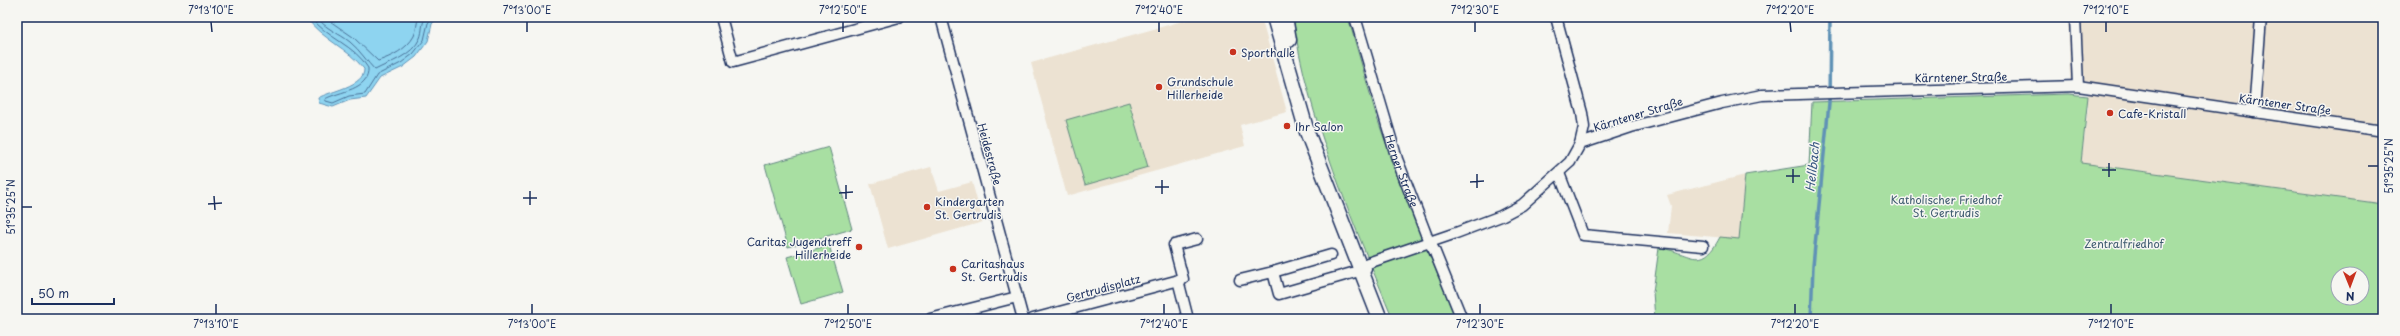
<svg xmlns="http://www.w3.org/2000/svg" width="2400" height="336" viewBox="0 0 2400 336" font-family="'Playpen Sans',sans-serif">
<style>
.built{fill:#ece2d2}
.green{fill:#a8dfa2;stroke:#628780;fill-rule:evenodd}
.water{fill:#8ed4f0;stroke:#6092b6}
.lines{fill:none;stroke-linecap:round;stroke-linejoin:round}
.shore{stroke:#497198;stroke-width:1}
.stream{stroke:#6092b6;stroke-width:3.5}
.street-casing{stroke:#1b2f5e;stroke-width:13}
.secondary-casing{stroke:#1b2f5e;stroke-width:17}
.street{stroke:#f6f6f2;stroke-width:10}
.secondary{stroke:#f6f6f2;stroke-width:14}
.ticks{fill:none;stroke:#1b2f5e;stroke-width:1.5}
.poi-dot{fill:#c8321e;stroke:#f6f6f2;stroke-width:1.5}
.labels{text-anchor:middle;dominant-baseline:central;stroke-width:3;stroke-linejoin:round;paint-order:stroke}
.poi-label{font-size:11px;fill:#1b2f5e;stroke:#f6f6f2;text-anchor:start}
.street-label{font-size:11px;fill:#1b2f5e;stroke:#f6f6f2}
.park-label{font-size:11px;fill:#3e5b6f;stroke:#f6f6f2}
.water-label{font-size:12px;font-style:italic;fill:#385882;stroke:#f6f6f2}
.neatline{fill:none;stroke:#1b2f5e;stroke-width:1.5}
.ticks-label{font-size:10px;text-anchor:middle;fill:#1b2f5e}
</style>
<rect width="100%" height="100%" fill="#f6f6f2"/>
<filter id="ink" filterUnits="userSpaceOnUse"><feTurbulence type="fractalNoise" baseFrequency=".025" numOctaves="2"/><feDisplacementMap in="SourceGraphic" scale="8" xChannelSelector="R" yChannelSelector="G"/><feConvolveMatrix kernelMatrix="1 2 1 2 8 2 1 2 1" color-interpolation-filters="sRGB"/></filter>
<g filter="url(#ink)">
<path class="built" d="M1197 17H1261L1287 112 1240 125 1245 146 1067 196 1031 63Z
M2068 17H2383V204L2081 163 2088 107V81L2070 79Z
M931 167 939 191 972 182 983 222 888 249 870 184Z
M1745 175 1739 239 1668 233 1671 206 1667 195Z"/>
<path class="green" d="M1293 17H1348L1377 118 1400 183 1456 319H1393C1355 227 1306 115 1293 17Z
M2068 94 2088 96 2081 163 2383 204V319H1655L1653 292 1659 248C1689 251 1701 274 1720 237L1739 239 1745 175 1809 165 1812 102ZM2338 274H2362V298H2338Z
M1129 102 1148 167 1085 185 1066 120Z
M829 147 852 229 788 247 765 165Z
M829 245 843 292 801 304 787 257Z"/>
<path class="water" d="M306 17H437L432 24 428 41 416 57 403 67 380 78 366 98 350 100 333 107 319 103 318 98C330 91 365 86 364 69 348 48 321 39 306 17Z"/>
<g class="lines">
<path class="shore" d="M311 17C326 38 355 45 368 68 370 90 339 91 325 99L326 101 333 103 349 96 365 94 377 75 401 63 413 54 424 40 428 23 433 17
M317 17C325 29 339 33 350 42 360 50 367 62 375 70 390 62 412 56 420 38 423 31 421 23 426 17
M324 17 353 37 378 61C391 57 407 49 414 36 417 30 416 23 419 17"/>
<path class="stream" d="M1811 319 1813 266 1829 103 1830 17"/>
<defs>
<g id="street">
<path d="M721 17 733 62 899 17"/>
<path d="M941 17 1023 319"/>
<path id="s1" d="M1355 17 1397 159 1429 242 1434 250 1462 319"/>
<path d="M1556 17 1582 113 1584 127 1580 144"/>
<path d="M2075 17 2078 86"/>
<path d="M2254 112 2261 17"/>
<path d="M1559 173 1583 235 1703 246"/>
<path d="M1365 264 1456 233 1501 216 1522 205 1570 162 1580 144 1631 127 1722 103 1762 95 2078 86 2383 131"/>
<path d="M1273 272 1331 255"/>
<path d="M1178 280 1188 319"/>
<path d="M1240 280 1273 272 1279 294 1366 269"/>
<path d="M930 319 1017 297"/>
<path d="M1033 319 1183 279 1174 245 1197 239"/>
</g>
<path id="secondary" d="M1274 17 1307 132 1380 319
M1285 17 1289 40"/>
</defs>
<use href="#street" class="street-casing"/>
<use href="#secondary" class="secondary-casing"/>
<use href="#street" class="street"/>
<use href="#secondary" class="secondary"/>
</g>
</g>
<path class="ticks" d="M211 22 212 32M527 22V32M843 22V32M1159 22V32M1475 22V32M1790 22 1791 32M2106 22V32M2109 163V177M2368 166H2378M1793 169V183M2102 170H2116M1477 174V188M1786 176H1800M1162 180V194M1470 182 1484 181M846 185V199M1155 187H1169M530 191V205M839 193 853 192M214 196 215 210M523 198H537M208 204 222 203M22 207H32M216 304V314M532 304V314M848 304V314M1164 304V314M1480 304V314M1795 304V314M2111 304V314"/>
<g class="poi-dot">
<circle cx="1233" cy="52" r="4"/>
<circle cx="1159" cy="87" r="4"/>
<circle cx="2110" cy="113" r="4"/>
<circle cx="1287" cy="126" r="4"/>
<circle cx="927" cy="207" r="4"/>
<circle cx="859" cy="247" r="4"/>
<circle cx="953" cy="269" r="4"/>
</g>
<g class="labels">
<g class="poi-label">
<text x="1241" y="52">Sporthalle</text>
<text x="1167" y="81">Grundschule<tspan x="1167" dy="13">Hillerheide</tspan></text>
<text x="2118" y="113">Cafe-Kristall</text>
<text x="1295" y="126">Ihr Salon</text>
<text x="935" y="201">Kindergarten<tspan x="935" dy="13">St. Gertrudis</tspan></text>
<text x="851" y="241" text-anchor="end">Caritas Jugendtreff<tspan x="851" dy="13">Hillerheide</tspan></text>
<text x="961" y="263">Caritashaus<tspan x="961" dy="13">St. Gertrudis</tspan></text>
</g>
<g class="street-label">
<text transform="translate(1961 77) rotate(-1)">Kärntener Straße</text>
<text transform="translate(2285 104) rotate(8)">Kärntener Straße</text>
<text transform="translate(1638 114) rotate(-17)">Kärntener Straße</text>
<text transform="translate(990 154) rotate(75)">Heidestraße</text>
<text stroke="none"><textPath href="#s1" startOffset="161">Herner Straße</textPath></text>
<text transform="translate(1103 288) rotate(-15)">Gertrudisplatz</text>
</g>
<g class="park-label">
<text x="1946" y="199">Katholischer Friedhof<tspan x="1946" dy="13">St. Gertrudis</tspan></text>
<text x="2124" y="243">Zentralfriedhof</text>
</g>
<g class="water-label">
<text transform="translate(1812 167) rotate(-84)">Hellbach</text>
</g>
</g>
<rect width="2400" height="336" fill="none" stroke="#f6f6f2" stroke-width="44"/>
<g transform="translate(2350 286) rotate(179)"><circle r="19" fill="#f6f6f2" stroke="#9ea6b7"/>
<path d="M0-3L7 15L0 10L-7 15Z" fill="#c8321e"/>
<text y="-6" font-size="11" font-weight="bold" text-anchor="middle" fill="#1b2f5e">N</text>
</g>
<path d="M32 298v6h82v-6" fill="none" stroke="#1b2f5e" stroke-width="2"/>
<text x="38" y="298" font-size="12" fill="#1b2f5e" stroke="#f6f6f2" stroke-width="3" paint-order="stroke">50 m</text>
<rect x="22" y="22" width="2356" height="292" class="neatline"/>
<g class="ticks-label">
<text x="211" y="14">7°13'10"E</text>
<text x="527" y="14">7°13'00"E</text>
<text x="843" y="14">7°12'50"E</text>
<text x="1159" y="14">7°12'40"E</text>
<text x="1475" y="14">7°12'30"E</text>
<text x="1790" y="14">7°12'20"E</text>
<text x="2106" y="14">7°12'10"E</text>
<text transform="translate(2389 166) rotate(-90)" y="4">51°35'25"N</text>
<text transform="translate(11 207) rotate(-90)" y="4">51°35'25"N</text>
<text x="216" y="328">7°13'10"E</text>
<text x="532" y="328">7°13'00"E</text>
<text x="848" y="328">7°12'50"E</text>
<text x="1164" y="328">7°12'40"E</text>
<text x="1480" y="328">7°12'30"E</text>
<text x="1795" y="328">7°12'20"E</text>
<text x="2111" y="328">7°12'10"E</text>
</g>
</svg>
